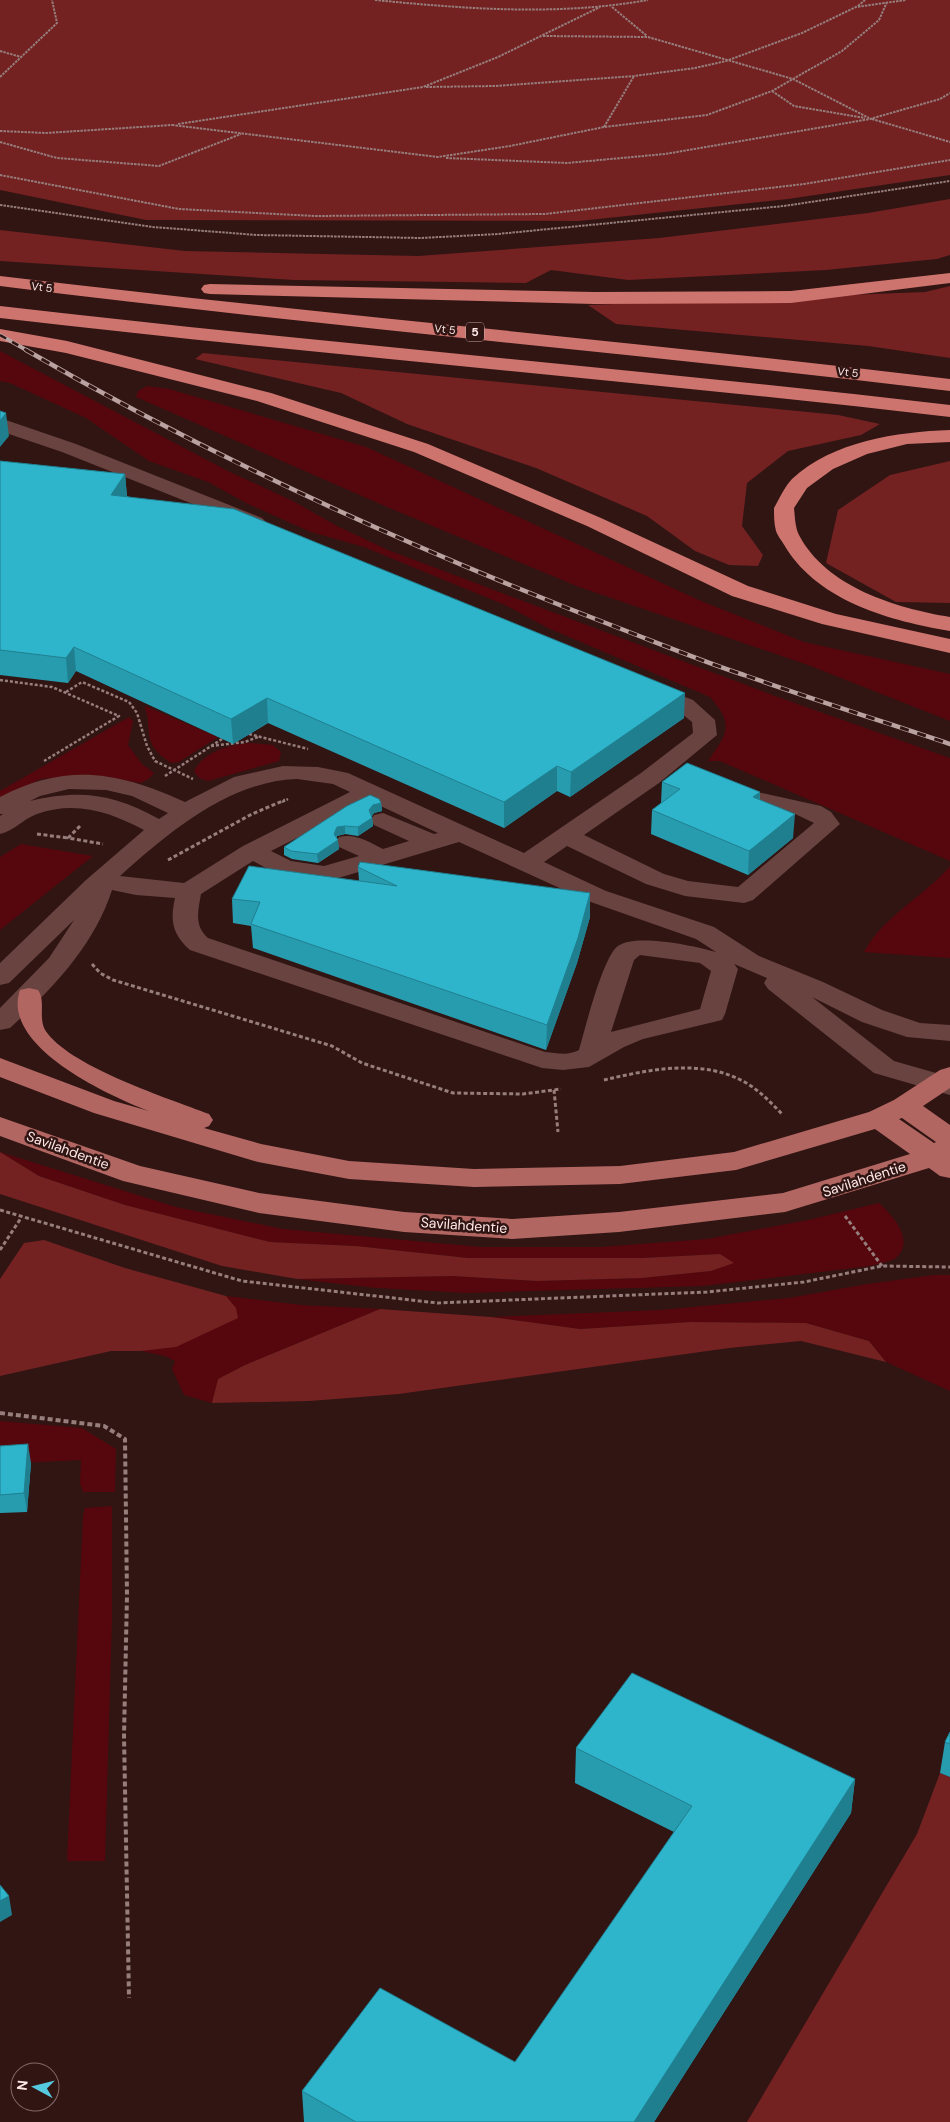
<svg xmlns="http://www.w3.org/2000/svg" width="950" height="2122" viewBox="0 0 950 2122" font-family="'DM Sans',sans-serif">
<style>
.green{fill:#56070d}
.forest{fill:#732121}
.lines{fill:none;stroke-linecap:round;stroke-linejoin:round}
.path-far3{stroke:#967e7c;stroke-width:2;stroke-dasharray:2.5 1;stroke-linecap:butt}
.path-far2{stroke:#967e7c;stroke-width:2.5;stroke-dasharray:3 2;stroke-linecap:butt}
.path-far1{stroke:#967e7c;stroke-width:3;stroke-dasharray:4 2.5;stroke-linecap:butt}
.path{stroke:#967e7c;stroke-width:4;stroke-dasharray:5 3;stroke-linecap:butt}
.minor{fill:#684340;fill-rule:evenodd}
.major{fill:#b16662;fill-rule:evenodd}
.highway{fill:#ce746e;fill-rule:evenodd}
.rail-far1-casing{stroke:#b9a2a0;stroke-width:4}
.rail-casing{stroke:#b9a2a0;stroke-width:4.5}
.rail-far1{stroke:#301513;stroke-width:2.5;stroke-dasharray:7;stroke-linecap:butt}
.rail{stroke:#301513;stroke-width:3;stroke-dasharray:9;stroke-linecap:butt}
.wall{fill:#289caf}
.shaded-wall{fill:#207f8f}
.building{fill:#2eb5cc;stroke:#207f8f}
.labels{text-anchor:middle;dominant-baseline:central;stroke-width:5;stroke-linejoin:round;paint-order:stroke}
.far-street-label{font-size:11px;fill:#fee9e7;stroke:#301513}
.shield{fill:#301513;stroke:#c0a9a7;stroke-width:1}
.shield-label{font-size:12px;font-weight:bold;fill:#fee9e7}
.street-label{font-size:14px;fill:#fee9e7;stroke:#301513}
</style>
<rect width="100%" height="100%" fill="#301513"/>
<path class="green" d="M0 351 228 471 293 501 337 526 388 550 775 696 950 758V861L720 761H708C727 734 735 725 710 697L548 628 505 605 364 547 311 532 248 504 208 482 149 461 86 418 10 383 0 381Z
M147 386 169 389 366 447 701 601 804 642 950 674V721L808 665 579 587 387 507 136 397 138 391Z
M145 706 218 737 179 762 171 763C152 749 149 745 148 722 148 716 145 711 145 706Z
M129 717 133 721 128 745 142 764 154 773 150 778 141 783 101 776 77 775 41 779 0 799V791Z
M251 743 273 745 281 752 279 761 208 781 199 778 194 771C204 751 231 744 251 743Z
M21 844 93 856 0 930V857Z
M950 866V958L864 952C883 916 925 896 950 866Z
M0 1152 176 1207 283 1229 481 1247H600L707 1239 808 1220 879 1203C892 1215 915 1239 897 1257 892 1262 879 1263 871 1266L703 1286 467 1293 376 1288 297 1279 453 1276 537 1281 642 1278 711 1271 733 1263 720 1254 642 1258H468L356 1246 270 1242 125 1205 39 1176Z
M934 1275H950V1391L886 1362 869 1341 806 1323 691 1322 580 1329 491 1317 660 1310 789 1298 867 1284Z
M226 1296 301 1305 380 1309 245 1365 218 1379 212 1403 184 1395 172 1369 175 1361 165 1356 141 1351 176 1346 236 1308Z
M0 1421 82 1428 116 1449 115 1492H83L80 1483 81 1460 0 1464Z
M112 1506V1618L105 1861H67L83 1516 85 1508Z"/>
<path class="forest" d="M0 0H950V175L788 199 579 221 146 220 0 190Z
M950 199V255L937 259 826 270 628 280 551 270 526 283 294 280 0 261V230L185 251 418 256 659 238 868 213Z
M950 286V358L868 346 616 324 588 305 925 292Z
M203 353 838 415 880 424 861 435 788 451 747 483 742 526 763 555 758 566 729 565 695 551 647 516 536 468 407 424 341 393 195 359Z
M950 461V603L896 602 826 563 838 510 890 475Z
M0 1152 39 1176 125 1205 270 1242 356 1246 468 1258H642L720 1254 734 1263 711 1271 642 1278 537 1281 453 1276 297 1279 222 1266 0 1194Z
M44 1240 125 1268 226 1296 236 1308 238 1318 176 1347 141 1351H111L0 1376V1279L24 1243Z
M380 1309 491 1317 580 1329 691 1322 806 1323 869 1341 886 1362 801 1341 729 1348 399 1394 310 1401 212 1403 218 1379 245 1365Z
M940 1773 950 1777V2122H747L917 1834Z"/>
<g class="lines">
<path class="path-far3" d="M375 0C467 9 557 16 648 0
M858 6 865 0
M612 7 647 36
M543 36 648 37 793 79 869 118
M0 51 21 57
M0 77 57 23 52 0
M426 87 496 86 634 76 695 68 726 61 802 33 856 7 906 0
M772 91 794 106 865 118
M872 119 950 142
M178 124 423 87 498 57 600 7
M172 125 438 157 510 146 604 127 707 115 772 91 842 51 879 20 887 2
M604 127 634 76
M0 131 46 133 172 125
M0 142 57 158 159 166 241 134
M446 158 567 163 665 154 870 119 940 99 950 93
M0 175 179 209 315 216 545 214 804 184 950 160
M0 205 153 227 257 235 421 238 498 234 784 206 950 181"/>
<path class="path-far2" d="M0 680 52 687 119 716 44 761
M66 692 82 682 129 702 137 713 147 746 155 761 193 779
M249 734 308 749
M211 746 245 742 258 737
M165 776 222 739
M282 802 288 799"/>
<path class="path-far1" d="M80 826 68 838 103 844
M37 834 68 838
M168 860 252 814 285 800
M92 964 100 973 113 980 332 1046 362 1063 453 1093 523 1094 561 1089
M604 1080C651 1069 708 1057 751 1086 763 1094 773 1105 783 1115
M554 1090 558 1132
M0 1210 242 1281 438 1303 707 1292 804 1282 882 1266 950 1267
M845 1216 882 1266
M0 1250 21 1218"/>
<path class="path" d="M0 1413 104 1426 125 1439 127 1595 124 1736 129 1998"/>
<path class="minor" d="M0 418 76 444 262 518 266 522 262 526 255 528 248 526 62 452 0 431Z
M651 684 693 700 715 720 717 735 659 783 584 835 664 874 688 881 738 887 814 823 791 812 716 797 713 792 716 787 725 785 821 806 831 812 840 824 753 900 744 903 685 896 646 884 567 846 544 862 606 891 714 927 759 956 823 982 882 1010 920 1023 950 1025V1041L907 1037 862 1022 812 997 894 1061 950 1077V1095L874 1073 768 989 764 983 767 978 734 964 738 969 725 1014 722 1020 643 1039 624 1047 589 1067 563 1070 542 1068 190 950C172 934 170 920 175 898L136 895 112 890C94 946 52 989 10 1028L0 1030V1008L49 958 74 920 9 983 0 985V963L86 880 144 830C111 812 75 800 37 814 23 819 14 831 0 834V816L3 814H0V797C67 762 119 772 185 802L234 777 283 766 318 767 348 773 524 853 641 773 693 733 692 722 677 710 643 696 639 691 643 686ZM297 779 333 784 350 792 243 846 184 883 120 876C168 833 229 781 297 779ZM69 789 106 790 132 796 168 813 159 819C114 794 80 789 30 801L40 796ZM370 801 438 833 434 834 383 813 374 815 371 820 374 825 409 841 383 849C369 842 355 833 339 837L336 842 339 847 359 856 324 866 291 861 271 851ZM459 842 588 901 696 939 716 952C696 946 635 933 618 946 603 956 585 1029 579 1050 568 1056 557 1053 545 1052L208 938C194 926 198 911 201 894L253 861 275 873 325 882ZM640 955 700 963 711 971 700 1009 611 1032 634 960Z"/>
<path class="major" d="M29 988 38 990C47 1003 36 1020 48 1034 75 1068 167 1098 209 1114L213 1120 209 1126 204 1128 261 1144 349 1161 474 1169 620 1166 734 1152 869 1112 894 1100 940 1070 950 1067V1088L923 1106 950 1125V1178L940 1176 929 1168 785 1212 619 1232 512 1239 404 1232 259 1213 123 1181 0 1136V1117L140 1166 259 1193 404 1212 512 1219 619 1212 783 1193 910 1154 875 1129 736 1170 620 1184 474 1187 349 1179 258 1162 94 1113 0 1077V1058L114 1101 149 1111C112 1097 0 1047 20 990ZM902 1118 936 1142 934 1143 899 1119Z"/>
<path class="highway" d="M950 273V283L791 303 594 304 210 294 204 293 201 289 204 285 210 284 594 292 791 291Z
M0 276C316 314 634 341 950 379V391C634 353 316 326 0 286Z
M0 306C316 343 634 368 950 405V417C634 380 316 355 0 318Z
M0 329 67 341 271 393 428 444 601 518 748 586 836 614 950 639V653L822 624 732 596 587 526 414 452 257 401 66 353 0 341Z
M950 430V442L907 444 867 454 833 469 807 488 794 508C795 517 795 527 799 535 826 587 896 608 950 617V631C891 621 820 602 786 548 783 542 778 537 776 531 774 524 774 516 774 508 779 499 785 486 792 479 833 441 897 432 950 430Z"/>
<defs>
<path id="rail-far1" d="M0 335 28 351"/>
<path id="rail" d="M26 350C214 459 413 549 616 627 658 643 701 661 744 675 812 699 881 721 950 744"/>
</defs>
<use href="#rail-far1" class="rail-far1-casing"/>
<use href="#rail" class="rail-casing"/>
<use href="#rail-far1" class="rail-far1"/>
<use href="#rail" class="rail"/>
</g>
<path class="wall" d="M0 461 125 474 127 496 684 718 570 797 557 791 504 828 268 723 233 744 76 671 68 683 0 675Z
M662 782 760 792V800L793 838 748 875 651 834 652 810 661 803Z
M381 803 382 811 374 813 372 816 373 826 358 836 345 834 337 836V838L339 849 318 863 292 859 284 855V847Z
M358 867 590 893V917L577 963 546 1050 253 948 251 926 233 923 232 899 359 881Z
M0 1446 31 1463 27 1512 0 1513Z
M950 1732V1777L940 1773 945 1742Z
M576 1748 855 1779 851 1813 654 2122H304L302 2091 515 2062 674 1832 575 1783Z"/>
<path class="shaded-wall" d="M6 413 9 436 0 447V421Z
M125 474 127 498 111 495Z
M74 647 76 671 68 683 66 658Z
M685 693 684 718 570 797 571 772Z
M267 698 268 723 233 744 231 719Z
M557 766V791L504 828V802Z
M760 792 759 816 753 797Z
M381 803 382 811 374 813 369 819V810L373 805Z
M795 814 793 838 748 875 749 851Z
M372 818 373 826 358 836V827Z
M345 826V834L337 836 334 843V834L337 827Z
M338 840 339 849 318 863 317 854Z
M590 893V917L577 963 546 1050 547 1025Z
M28 1444 31 1463 27 1512 24 1493Z
M855 1779 851 1813 654 2122H634Z
M9 1896 12 1915 0 1922V1901Z"/>
<path class="building" d="M0 411 6 413 0 421Z
M0 461 125 474 111 495 234 509 685 693 571 772 557 766 504 802 267 698 231 719 74 647 66 658 0 650Z
M687 763 760 792 753 797 795 814 749 851 652 810 680 789 662 782Z
M370 795 379 799 381 803 373 805 369 810 372 818 358 827 345 826 337 827 334 834 338 840 317 854 291 851 284 847 347 806Z
M360 862 590 893 578 938 547 1025 251 924 260 902 232 899 249 866 397 886 358 867Z
M28 1444 24 1493 0 1495V1446Z
M632 1673 855 1779 634 2122H356L302 2091 380 1988 515 2062 692 1806 576 1748Z
M950 1732V1744L945 1742Z
M0 1885 9 1896 0 1901Z"/>
<g class="labels">
<g class="far-street-label">
<text transform="translate(42 287) rotate(7)">Vt 5</text>
<text transform="translate(445 329) rotate(6)">Vt 5</text>
<text transform="translate(848 372) rotate(7)">Vt 5</text>
</g>
<rect class="shield" x="466" y="322.5" width="18" height="19" rx="4"/>
<g class="shield-label">
<text x="475" y="332">5</text>
</g>
<g class="street-label">
<text transform="translate(68 1150) rotate(20)">Savilahdentie</text>
<text transform="translate(864 1179) rotate(-18)">Savilahdentie</text>
<text transform="translate(464 1225) rotate(4)">Savilahdentie</text>
</g>
</g>
<g transform="translate(35 2087) rotate(277)"><circle r="24" fill="#301513" stroke="#826a68"/>
<path d="M0-4L9 19L0 12L-9 19Z" fill="#55cadf"/>
<text y="-8" font-size="14" font-weight="bold" text-anchor="middle" fill="#fee9e7">N</text>
</g>
</svg>
